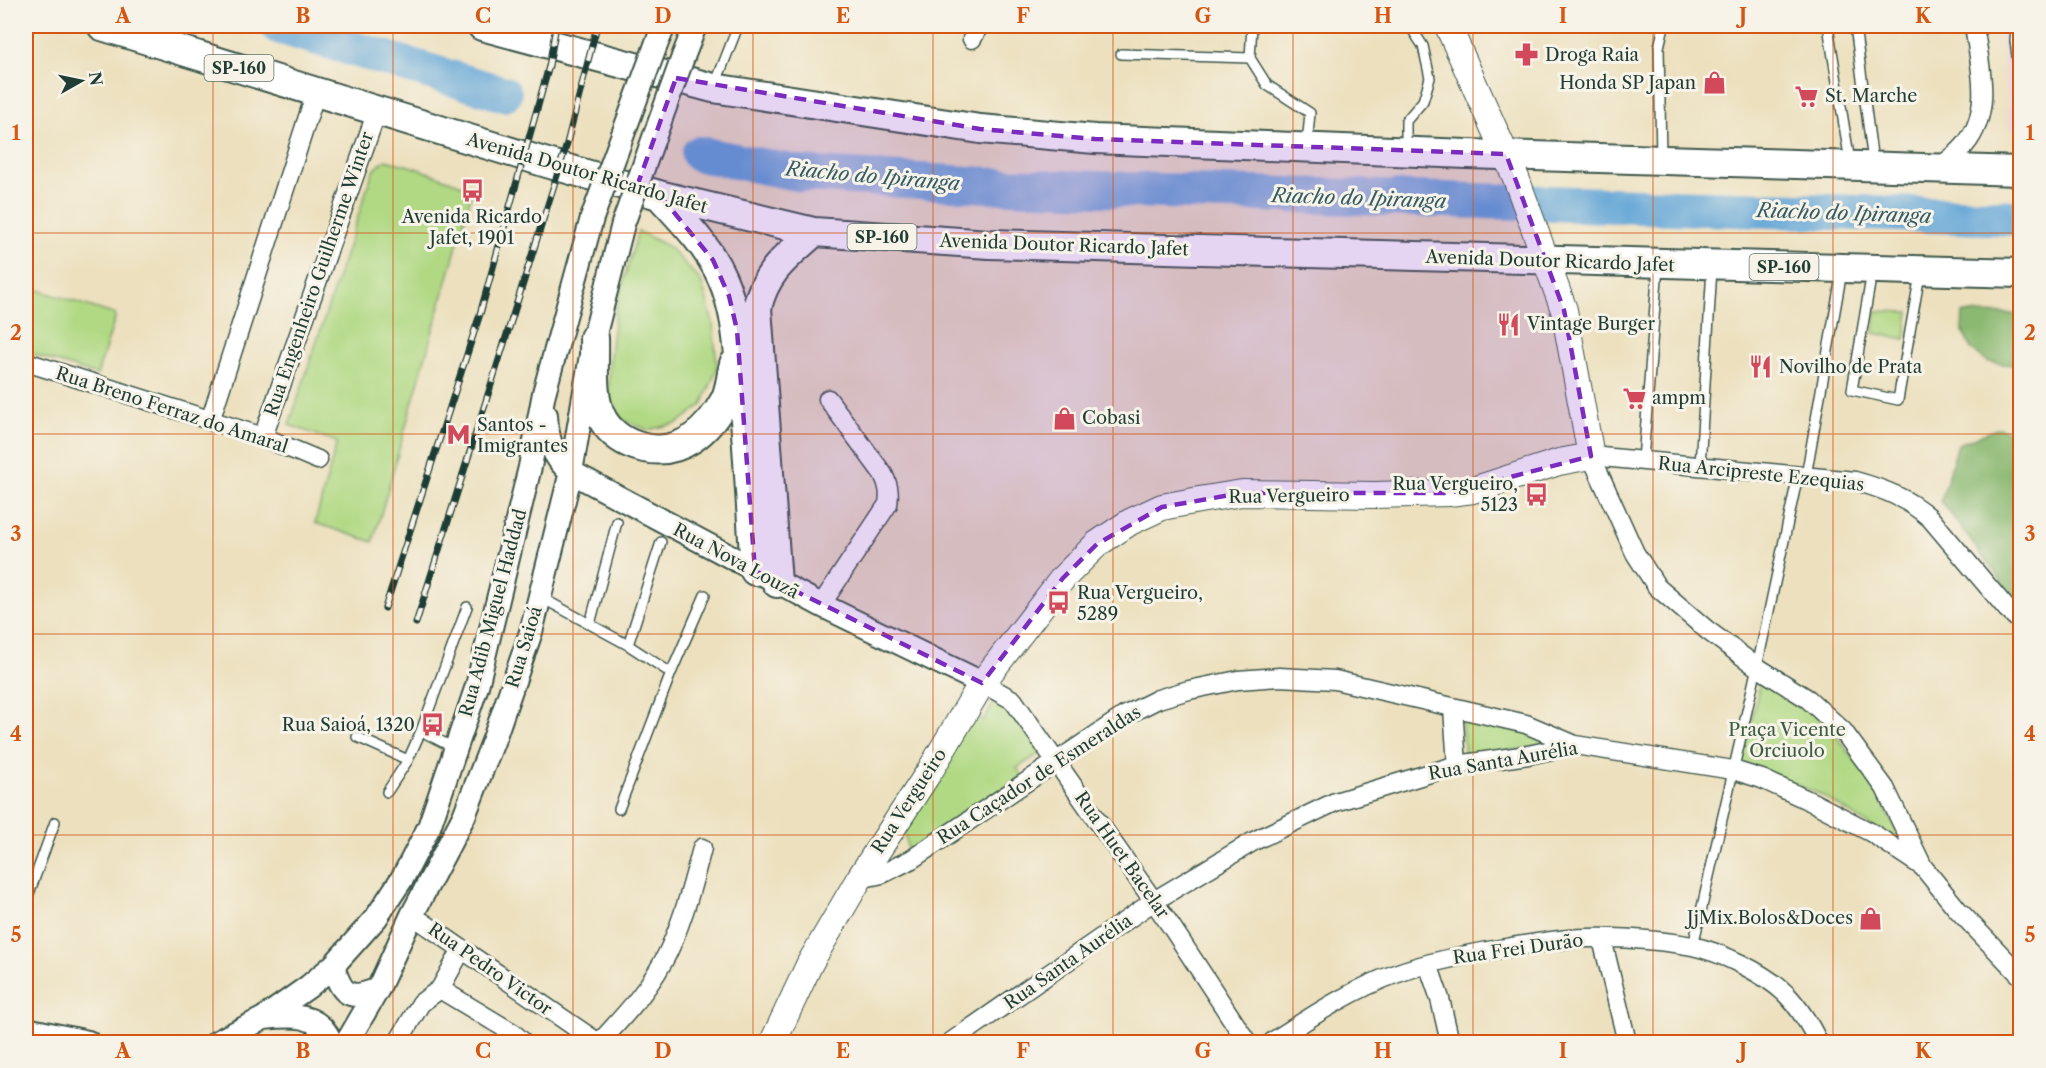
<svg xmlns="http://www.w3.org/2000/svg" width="2046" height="1068" viewBox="0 0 2046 1068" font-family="'Libre Caslon Text',serif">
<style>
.built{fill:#ecd1ea}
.green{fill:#b1d984;stroke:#688b5c;stroke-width:1.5}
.forest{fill:#8cb972;stroke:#567b53;stroke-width:1.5}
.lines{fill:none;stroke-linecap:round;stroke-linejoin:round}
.river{stroke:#61a4d6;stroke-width:36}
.service-casing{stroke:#3e5549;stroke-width:12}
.minor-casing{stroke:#3e5549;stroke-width:21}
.tertiary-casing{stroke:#3e5549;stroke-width:26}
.secondary-casing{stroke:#3e5549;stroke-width:28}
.primary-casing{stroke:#3e5549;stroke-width:32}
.service{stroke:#fff;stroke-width:9}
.minor{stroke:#fff;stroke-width:18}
.tertiary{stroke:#fff;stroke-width:22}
.secondary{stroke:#fff;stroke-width:26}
.primary{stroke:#fff;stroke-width:28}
.rail-casing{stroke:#1f3d34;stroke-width:7}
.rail{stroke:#f7f3e8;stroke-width:4.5;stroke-dasharray:14;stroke-linecap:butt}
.tertiary-bridge-casing{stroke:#3e5549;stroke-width:26;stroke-linecap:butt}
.tertiary-bridge{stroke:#fff;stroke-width:22}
.marked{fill:#7b2cbf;fill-opacity:0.2;stroke:#7b2cbf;stroke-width:4.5;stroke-dasharray:12 8;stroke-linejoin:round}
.grid{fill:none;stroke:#d45610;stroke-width:1.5;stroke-opacity:0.55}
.labels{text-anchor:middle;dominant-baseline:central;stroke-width:6;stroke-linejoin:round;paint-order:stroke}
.shield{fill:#f7f3e8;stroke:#60746a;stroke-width:1.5}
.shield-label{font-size:16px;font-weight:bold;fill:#1f3d34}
.poi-label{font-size:18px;fill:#1f3d34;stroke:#f7f3e8;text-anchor:start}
.street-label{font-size:18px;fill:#1f3d34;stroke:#f7f3e8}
.park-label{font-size:18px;fill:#3c5c44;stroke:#f7f3e8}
.water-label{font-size:20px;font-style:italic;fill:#335c65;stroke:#f7f3e8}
.neatline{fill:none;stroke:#d45610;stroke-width:2}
.grid-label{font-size:20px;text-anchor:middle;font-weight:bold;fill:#d45610}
</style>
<rect width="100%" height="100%" fill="#f7f3e8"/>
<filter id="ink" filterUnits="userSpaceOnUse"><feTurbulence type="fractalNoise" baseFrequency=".0167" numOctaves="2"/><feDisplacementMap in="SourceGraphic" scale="12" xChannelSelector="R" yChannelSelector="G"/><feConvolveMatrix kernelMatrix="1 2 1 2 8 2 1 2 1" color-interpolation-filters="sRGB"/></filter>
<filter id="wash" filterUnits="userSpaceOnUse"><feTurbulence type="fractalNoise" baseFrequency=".008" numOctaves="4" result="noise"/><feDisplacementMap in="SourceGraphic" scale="24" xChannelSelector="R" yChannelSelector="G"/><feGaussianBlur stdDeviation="1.35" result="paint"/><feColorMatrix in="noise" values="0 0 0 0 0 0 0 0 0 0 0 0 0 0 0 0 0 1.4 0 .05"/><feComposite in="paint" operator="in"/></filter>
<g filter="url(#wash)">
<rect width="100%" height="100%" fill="#ece0be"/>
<path class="built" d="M2001 26H2020V139L2010 126Z"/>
<path class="green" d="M385 160 410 166 473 189 373 542 315 523 337 442 289 425 373 171Z
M638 231 669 247 701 281 713 323 717 369 702 405 678 423 648 430 621 419 608 400 610 355 616 307Z
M26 286 116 315 97 375 26 352Z
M1876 311 1909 312 1905 339 1874 333Z
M1761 679 1790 694 1830 728 1872 782 1901 841 1874 828 1818 793 1741 765Z
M1000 692 1042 752 1017 768 1023 777 908 852 903 823 970 717 983 721Z
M1461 720 1536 734 1553 745 1465 756Z"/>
<path class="forest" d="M1963 313 2020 314V366L1989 362 1971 349 1962 330Z
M1999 428 2020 434V606L1941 501 1958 444Z"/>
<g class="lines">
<path class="river" d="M278 26 504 94
M699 154 802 174 1003 186 2020 218"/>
</g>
</g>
<g filter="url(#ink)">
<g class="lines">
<defs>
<path id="service" d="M1252 26 1250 58 1267 85 1310 113 1307 145
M1828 26 1850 162
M1855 26 1873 162
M2016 26 2015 41 2020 79
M1121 54 1250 58
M715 85 738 26
M1406 147V121L1423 101 1430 78 1423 46 1410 26
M1661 158 1659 47 1664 26
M1872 272 1852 390 1898 400 1920 274
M1643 460 1658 266
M1700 466 1712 268
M1806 476 1842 271
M542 598 628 645 671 673 619 809
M590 624 617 522
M628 645 661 542
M671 673 705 595
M357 737 408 760
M456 749 421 731 467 607
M387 792 408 760 421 731
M26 902 55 822
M1693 946 1757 667 1798 475"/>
<path id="minor" d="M972 39 979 26
M1936 169C1946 162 1957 155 1965 145 1993 111 1980 66 1974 26
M26 362 263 437 318 460
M210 421 316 92
M263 437 377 111
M821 605 888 504C890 492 888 484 883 474L828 399
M2020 621 2007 609 1930 518C1907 498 1884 489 1855 481L1591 456 1635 553 1657 587 1707 630 1757 667 1808 699 1843 731 1885 788 1923 867 1958 910 2020 975
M982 683 1013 700 1171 926 1247 1042
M1453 708 1457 765
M859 879 882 874 912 859 1124 716 1158 699 1189 690 1238 680 1279 677 1335 680 1526 724 1575 745
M412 915 597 1042
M1602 939 1627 1042
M1428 964 1440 999 1450 1042
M440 989 462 949
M398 1042 421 1003 440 989 513 1033 523 1042
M600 1042C626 1014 653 985 669 950 684 917 693 883 702 848
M951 1042 1154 901 1254 841 1335 802 1457 765 1528 755 1575 745 1733 770 1762 779 1814 803 1872 833 1923 867
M1272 1042C1311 1017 1351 990 1395 974 1431 961 1468 954 1506 948 1524 945 1542 942 1560 940 1598 935 1655 939 1692 946 1721 952 1764 973 1785 993 1798 1006 1811 1026 1818 1042"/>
<path id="tertiary" d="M656 45 664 26
M683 57 695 26
M546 415C547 437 552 458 571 472L821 605 982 683
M333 966C342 995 349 1001 378 989
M264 1018C292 1015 318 1012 331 1042
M26 1029 88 1042
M217 1042 264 1018 308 987 333 966 376 918 403 877 429 827 477 686 530 467 544 393 592 218
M347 1042 378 989 412 915 464 816 494 739 531 632 571 472 594 338 623 224"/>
<path id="secondary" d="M773 1042 810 963 859 879 931 769 982 683 1063 578 1097 544 1130 522 1162 507 1199 500 1242 493 1374 495 1449 493 1473 490 1559 462 1591 456 1564 310 1516 178 1448 26"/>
<path id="primary" d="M102 26 547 163 659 195 814 232 989 244 2020 273
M482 26 713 88 980 129 1095 139 1467 154 2020 171
M659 195C682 220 708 246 722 278 737 312 738 348 742 385 748 447 751 509 755 571
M594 338C595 363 590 397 603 420 612 435 627 444 644 448 681 456 708 431 725 400 730 390 731 376 734 364
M777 583 757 308C766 270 787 257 814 232"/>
</defs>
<use href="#service" class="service-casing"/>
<use href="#minor" class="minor-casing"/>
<use href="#tertiary" class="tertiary-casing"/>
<use href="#secondary" class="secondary-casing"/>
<use href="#primary" class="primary-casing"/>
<use href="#service" class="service"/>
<use href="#minor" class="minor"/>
<use href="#tertiary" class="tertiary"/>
<use href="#secondary" class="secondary"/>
<use href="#primary" class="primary"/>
<defs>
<path id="rail" d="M385 608 480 314 549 66 556 26
M416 623 566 147 597 26"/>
</defs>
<use href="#rail" class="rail-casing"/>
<use href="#rail" class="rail"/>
<defs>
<path id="tertiary-bridge" d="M592 218 656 45
M623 224 683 57"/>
</defs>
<use href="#tertiary-bridge" class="tertiary-bridge-casing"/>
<use href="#tertiary-bridge" class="tertiary-bridge"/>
</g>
</g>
<path class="marked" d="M676 78 980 129 1095 139 1506 154 1564 310 1591 456 1449 493H1242L1162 507 1097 544 1063 578 982 683 755 571 737 330 729 296 713 260 672 210 659 195 636 189Z"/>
<path class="grid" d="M213 26V1042M393 26V1042M573 26V1042M753 26V1042M933 26V1042M1113 26V1042M1293 26V1042M1473 26V1042M1653 26V1042M1833 26V1042M26 233H2020M26 434H2020M26 634H2020M26 835H2020"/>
<defs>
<symbol id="pharmacy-bare" viewBox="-9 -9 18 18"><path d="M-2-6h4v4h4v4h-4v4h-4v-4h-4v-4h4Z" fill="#d1495b" stroke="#f7f3e8" stroke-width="2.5" paint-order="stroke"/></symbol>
<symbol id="shop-bare" viewBox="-9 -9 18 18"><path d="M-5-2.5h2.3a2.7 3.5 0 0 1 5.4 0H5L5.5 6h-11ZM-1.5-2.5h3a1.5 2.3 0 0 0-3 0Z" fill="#d1495b" stroke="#f7f3e8" stroke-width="2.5" paint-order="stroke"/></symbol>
<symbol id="supermarket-bare" viewBox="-9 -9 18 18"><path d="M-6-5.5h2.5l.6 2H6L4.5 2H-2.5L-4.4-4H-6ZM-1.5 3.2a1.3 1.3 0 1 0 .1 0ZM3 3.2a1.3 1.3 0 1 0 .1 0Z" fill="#d1495b" stroke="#f7f3e8" stroke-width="2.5" paint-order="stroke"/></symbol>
<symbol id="bus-bare" viewBox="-9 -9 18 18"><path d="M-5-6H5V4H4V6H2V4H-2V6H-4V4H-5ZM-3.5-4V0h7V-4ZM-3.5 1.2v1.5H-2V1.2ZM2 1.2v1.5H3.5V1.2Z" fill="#d1495b" stroke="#f7f3e8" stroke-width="2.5" paint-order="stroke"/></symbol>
<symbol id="restaurant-bare" viewBox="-9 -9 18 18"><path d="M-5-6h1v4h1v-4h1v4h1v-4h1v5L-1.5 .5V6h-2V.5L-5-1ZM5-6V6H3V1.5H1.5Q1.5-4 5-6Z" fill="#d1495b" stroke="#f7f3e8" stroke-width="2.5" paint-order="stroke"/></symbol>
<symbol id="metro-bare" viewBox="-9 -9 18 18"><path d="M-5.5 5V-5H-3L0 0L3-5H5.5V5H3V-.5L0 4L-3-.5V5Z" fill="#d1495b" stroke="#f7f3e8" stroke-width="2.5" paint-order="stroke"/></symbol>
</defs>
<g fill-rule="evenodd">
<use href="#pharmacy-bare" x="1510" y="38" width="33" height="33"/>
<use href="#shop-bare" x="1698" y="66" width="33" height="33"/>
<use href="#supermarket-bare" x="1790" y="80" width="33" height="33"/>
<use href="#bus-bare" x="456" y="174" width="33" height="33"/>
<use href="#restaurant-bare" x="1492" y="308" width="33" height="33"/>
<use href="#restaurant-bare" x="1744" y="350" width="33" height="33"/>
<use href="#supermarket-bare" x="1618" y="382" width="33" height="33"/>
<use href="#shop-bare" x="1048" y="402" width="33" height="33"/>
<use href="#metro-bare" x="442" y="418" width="33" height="33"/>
<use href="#bus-bare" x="1520" y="478" width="33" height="33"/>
<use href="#bus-bare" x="1042" y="586" width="33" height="33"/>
<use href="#bus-bare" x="416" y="708" width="33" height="33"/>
<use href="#shop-bare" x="1854" y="902" width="33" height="33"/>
</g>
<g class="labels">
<g class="shield">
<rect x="204.5" y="55" width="69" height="26" rx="4.5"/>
<rect x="847.5" y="224" width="69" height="26" rx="4.5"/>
<rect x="1749.5" y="254" width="69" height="26" rx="4.5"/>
</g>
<g class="shield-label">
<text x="239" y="68">SP-160</text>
<text x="882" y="237">SP-160</text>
<text x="1784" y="267">SP-160</text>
</g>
<g class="poi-label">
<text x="1545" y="55">Droga Raia</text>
<text x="1696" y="83" text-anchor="end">Honda SP Japan</text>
<text x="1825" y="96">St. Marche</text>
<text x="472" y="217" text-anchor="middle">Avenida Ricardo<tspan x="472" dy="21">Jafet, 1901</tspan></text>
<text x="1527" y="324">Vintage Burger</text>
<text x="1779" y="367">Novilho de Prata</text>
<text x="1652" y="398">ampm</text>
<text x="1082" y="418">Cobasi</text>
<text x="477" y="425">Santos -<tspan x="477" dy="21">Imigrantes</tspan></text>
<text x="1518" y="484" text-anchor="end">Rua Vergueiro,<tspan x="1518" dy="21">5123</tspan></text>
<text x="1077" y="593">Rua Vergueiro,<tspan x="1077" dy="21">5289</tspan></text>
<text x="415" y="725" text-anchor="end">Rua Saioá, 1320</text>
<text x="1853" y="918" text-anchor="end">JjMix.Bolos&amp;Doces</text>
</g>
<g class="street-label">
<text transform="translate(587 173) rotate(16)">Avenida Doutor Ricardo Jafet</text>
<text transform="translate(1064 245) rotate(2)">Avenida Doutor Ricardo Jafet</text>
<text transform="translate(1550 261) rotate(2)">Avenida Doutor Ricardo Jafet</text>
<text transform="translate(319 274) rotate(-71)">Rua Engenheiro Guilherme Winter</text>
<text transform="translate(172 410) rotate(18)">Rua Breno Ferraz do Amaral</text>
<text transform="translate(1761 474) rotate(6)">Rua Arcipreste Ezequias</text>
<text transform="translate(1289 496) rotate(-1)">Rua Vergueiro</text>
<text transform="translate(736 561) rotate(28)">Rua Nova Louzã</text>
<text transform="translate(493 613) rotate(-75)">Rua Adib Miguel Haddad</text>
<text transform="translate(524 647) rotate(-73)">Rua Saioá</text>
<text transform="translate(1503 761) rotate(-10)">Rua Santa Aurélia</text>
<text transform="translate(1039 775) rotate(-33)">Rua Caçador de Esmeraldas</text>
<text transform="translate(909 801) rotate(-57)">Rua Vergueiro</text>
<text transform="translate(1122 855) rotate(55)">Rua Huet Bacelar</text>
<text transform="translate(1518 949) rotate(-8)">Rua Frei Durão</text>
<text transform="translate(1068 962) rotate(-35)">Rua Santa Aurélia</text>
<text transform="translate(490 969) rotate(35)">Rua Pedro Victor</text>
</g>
<g class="park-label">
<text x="1787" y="730">Praça Vicente<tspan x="1787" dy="21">Orciuolo</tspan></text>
</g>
<g class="water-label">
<text transform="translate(873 176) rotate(5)">Riacho do Ipiranga</text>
<text transform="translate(1359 198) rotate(2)">Riacho do Ipiranga</text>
<text transform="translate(1844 213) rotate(2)">Riacho do Ipiranga</text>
</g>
</g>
<rect width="2046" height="1068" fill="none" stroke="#f7f3e8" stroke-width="66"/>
<g transform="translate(81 81) rotate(81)" stroke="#f7f3e8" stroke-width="4.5" paint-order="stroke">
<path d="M0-4.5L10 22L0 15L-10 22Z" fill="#1f3d34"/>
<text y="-9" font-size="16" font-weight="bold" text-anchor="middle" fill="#1f3d34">N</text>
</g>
<rect x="33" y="33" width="1980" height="1002" class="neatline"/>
<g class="grid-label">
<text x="123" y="23">A</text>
<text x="303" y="23">B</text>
<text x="483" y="23">C</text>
<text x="663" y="23">D</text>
<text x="843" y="23">E</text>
<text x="1023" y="23">F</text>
<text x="1203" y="23">G</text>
<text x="1383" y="23">H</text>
<text x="1563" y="23">I</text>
<text x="1743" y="23">J</text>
<text x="1923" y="23">K</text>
<text x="16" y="140">1</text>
<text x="2030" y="140">1</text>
<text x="16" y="340">2</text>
<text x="2030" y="340">2</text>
<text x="16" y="541">3</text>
<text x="2030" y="541">3</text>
<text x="16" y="741">4</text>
<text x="2030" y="741">4</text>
<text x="16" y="942">5</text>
<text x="2030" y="942">5</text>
<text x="123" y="1058">A</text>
<text x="303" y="1058">B</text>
<text x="483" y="1058">C</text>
<text x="663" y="1058">D</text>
<text x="843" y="1058">E</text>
<text x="1023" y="1058">F</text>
<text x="1203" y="1058">G</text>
<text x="1383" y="1058">H</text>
<text x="1563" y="1058">I</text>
<text x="1743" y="1058">J</text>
<text x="1923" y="1058">K</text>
</g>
</svg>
